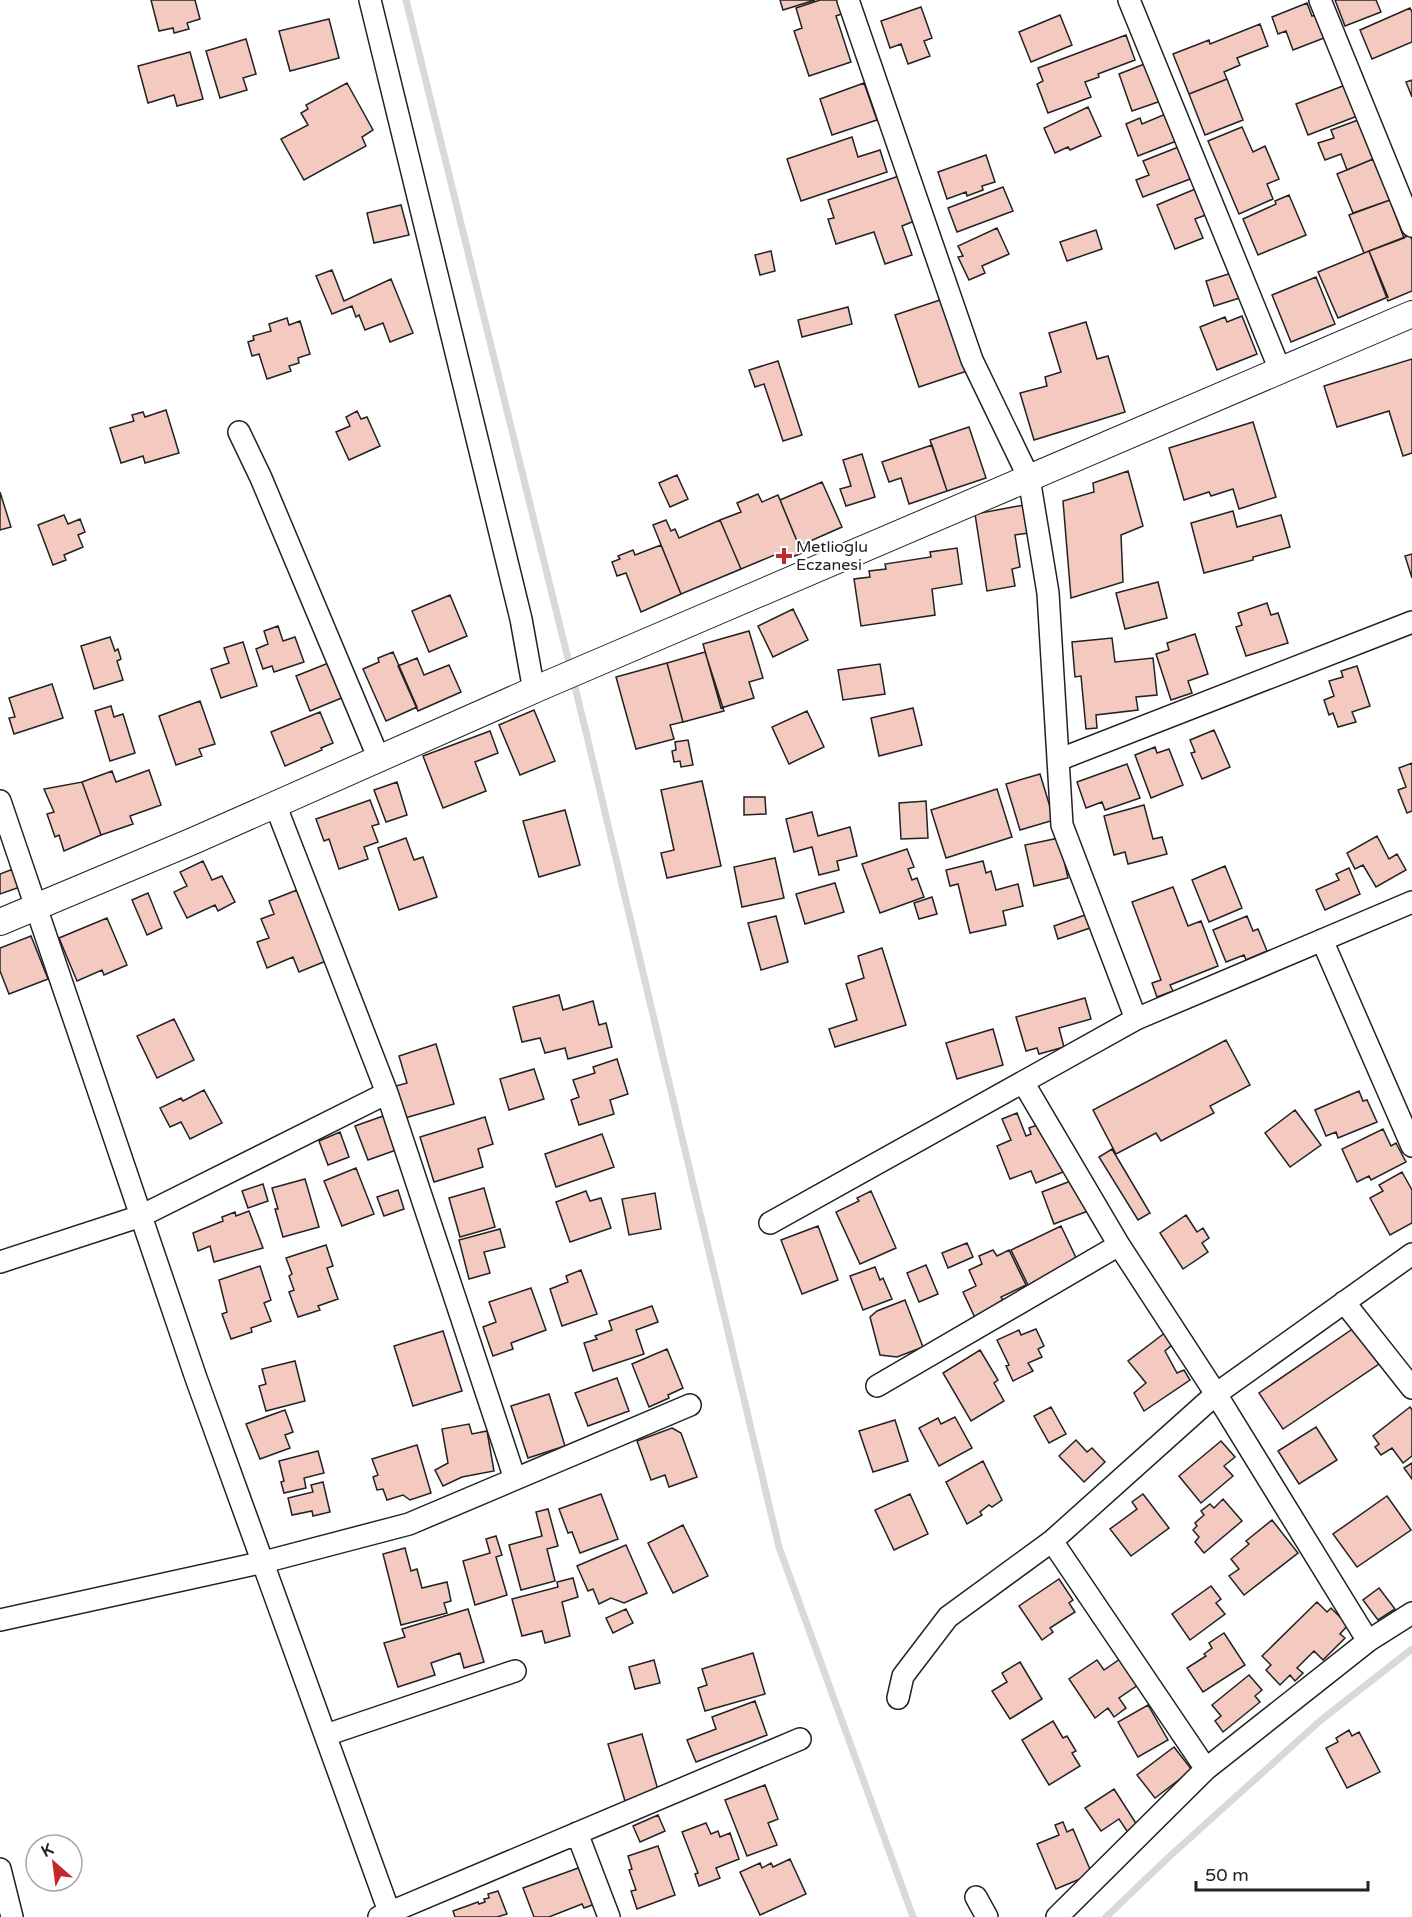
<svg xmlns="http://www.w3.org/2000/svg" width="1412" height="1917" viewBox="0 0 1412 1917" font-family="'Varela Round',sans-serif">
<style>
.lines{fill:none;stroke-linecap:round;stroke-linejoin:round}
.stream{stroke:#d9d9d9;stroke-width:7}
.building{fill:#f3c9c0;stroke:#222;stroke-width:1.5}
.minor-casing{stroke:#222;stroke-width:24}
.tertiary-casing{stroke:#222;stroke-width:28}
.minor{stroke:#fff;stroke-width:21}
.tertiary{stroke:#fff;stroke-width:26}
.poi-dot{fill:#c62828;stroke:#fff;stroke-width:2}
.labels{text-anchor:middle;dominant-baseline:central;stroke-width:4.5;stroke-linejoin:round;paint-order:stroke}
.poi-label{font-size:16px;fill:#222;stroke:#fff;text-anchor:start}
</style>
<rect width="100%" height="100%" fill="#fff"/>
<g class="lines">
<path class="stream" d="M406 0 586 732 779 1547 913 1917
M1106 1917 1171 1855 1321 1720 1412 1649"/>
</g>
<path class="building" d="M151 0H195L200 19 187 23 189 29 174 33 173 28 159 31Z
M780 0H815L783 10Z
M820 0H840L844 13 836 16 851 62 809 76 794 31 802 28 796 8Z
M1335 0H1376L1381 12 1345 26Z
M1307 3 1312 16 1316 15 1324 38 1293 50 1286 31 1278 34 1272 17Z
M921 7 932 38 924 41 930 56 908 64 901 44 890 48 881 21Z
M1410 8 1412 12V42L1372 59 1360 30Z
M1060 15 1072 45 1031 62 1019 32Z
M329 19 339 58 290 71 279 31Z
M1260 24 1268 46 1237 58 1240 65 1224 72 1227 79 1189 94 1173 54 1209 40 1210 44Z
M1126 35 1135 60 1098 74 1099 77 1085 82 1091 97 1048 113 1037 84 1043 81 1038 68Z
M246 39 256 74 243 78 247 90 220 98 206 51Z
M190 52 203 99 177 106 174 95 148 103 138 66Z
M1147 63 1161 101 1132 111 1119 74Z
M1227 79 1243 120 1205 135 1189 94Z
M1412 80V97L1406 82Z
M347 83 373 130 362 137 366 146 304 180 281 139 308 125 301 113 308 109 306 105Z
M864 83 877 120 832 135 820 99Z
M1348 84 1360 115 1308 135 1296 104Z
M1088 107 1101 136 1070 150 1068 147 1055 153 1044 128Z
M1168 113 1179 140 1138 156 1126 124 1140 118 1142 124Z
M1358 120 1373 159 1347 170 1341 154 1325 160 1318 143 1334 138 1331 130Z
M1242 127 1253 152 1265 146 1279 179 1267 184 1273 199 1239 214 1208 141Z
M852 137 858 157 880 150 887 172 801 201 787 159Z
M1186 144 1198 176 1143 197 1136 180 1149 175 1143 161Z
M986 155 995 182 982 186 983 190 967 196 966 192 947 199 938 172Z
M1373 159 1390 200 1353 213 1337 174Z
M902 175 917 220 902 226 912 255 885 264 874 232 836 244 828 219 834 218 828 200Z
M1003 187 1013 211 957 232 948 208Z
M1200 187 1211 213 1195 219 1203 238 1175 249 1157 205Z
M1289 195 1306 235 1258 255 1243 219 1276 204 1275 201Z
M1390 200 1404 238 1364 253 1349 215Z
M401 205 409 235 374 243 367 213Z
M997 228 1009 254 982 266 985 273 969 280 958 257 963 256 958 246Z
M1096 230 1102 249 1067 261 1060 242Z
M1410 235 1412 240V291L1388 301 1369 251Z
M771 251 775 271 760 275 755 255Z
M1369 251 1388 297 1338 318 1318 272Z
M332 270 344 301 391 279 413 333 390 342 383 323 365 330 359 315 356 317 352 306 332 314 316 276Z
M1235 272 1243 297 1214 306 1206 281Z
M1316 277 1335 324 1291 342 1272 295Z
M943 299 967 371 919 387 895 315Z
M848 307 852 324 802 337 798 320Z
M1242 316 1257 354 1217 370 1200 327 1225 317 1227 322Z
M287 318 289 325 300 321 310 354 298 358 299 363 289 366 291 371 267 379 259 354 252 356 248 342 254 340 253 336 271 331 269 324Z
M1086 322 1097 359 1108 356 1125 412 1034 440 1020 393 1047 386 1045 377 1061 372 1049 333Z
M1412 359V453L1403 456 1389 411 1337 427 1324 386Z
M778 361 802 435 783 441 764 384 755 387 749 370Z
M166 410 179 453 145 463 143 456 121 463 110 428 134 421 132 415 143 412 145 417Z
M357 411 361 419 367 417 380 446 349 460 336 432 350 426 346 417Z
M1253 422 1276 497 1239 509 1233 489 1211 496 1209 492 1184 500 1169 448Z
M969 427 986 478 947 491 930 440Z
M932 445 947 491 909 504 901 478 889 482 882 462Z
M862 454 875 497 846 506 840 489 851 486 843 460Z
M1128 471 1143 526 1121 535 1123 582 1071 598 1063 501 1094 492 1093 483Z
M677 475 688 499 670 507 659 483Z
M822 482 842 527 799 546 780 500Z
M0 492 11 527 0 530Z
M758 494 762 502 778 495 802 553 787 559 784 551 741 569 720 520 741 512 737 503Z
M1024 505 1029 533 1015 535 1020 567 1012 569 1015 586 987 591 975 514Z
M1233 511 1237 527 1281 515 1290 547 1253 557V560L1204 573 1191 523Z
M64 515 68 524 80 519 85 532 78 535 83 547 64 555 66 560 53 565 38 525Z
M666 520 671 531 675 529 679 538 720 520 741 569 681 594 653 525Z
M661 545 681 594 641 612 626 573 617 576 612 562 620 559 618 556 633 550 635 555Z
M957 548 962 584 932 589 935 615 861 626 854 579 870 577 869 571 886 569 885 564 931 557 930 552Z
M1412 554V578L1405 556Z
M1158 582 1167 618 1125 629 1116 593Z
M450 595 467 636 429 652 412 611Z
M1267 603 1271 615 1278 613 1288 643 1246 656 1236 627 1242 625 1238 613Z
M793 609 808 640 773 657 758 626Z
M278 626 283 641 295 637 304 662 274 672 272 666 263 669 256 649 268 644 264 631Z
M749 631 763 678 749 682 754 698 721 708 703 644Z
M1195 634 1208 674 1188 681 1192 693 1171 700 1156 654 1169 650 1167 643Z
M110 637 115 651 118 649 121 659 117 661 123 680 94 689 81 646Z
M1112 638 1115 662 1153 658 1157 695 1136 697 1138 710 1096 715 1097 728 1086 729 1081 676 1075 677 1072 642Z
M243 642 257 686 221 698 211 669 229 663 224 648Z
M393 652 417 707 386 721 363 669 379 662 378 658Z
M705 652 724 711 683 722 667 663Z
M417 658 424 675 449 665 461 692 418 711 398 666Z
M331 662 344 697 310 711 296 676Z
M667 663 683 722 670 725 674 739 636 749 616 677Z
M880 664 885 694 843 700 838 670Z
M1357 666 1370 706 1352 712 1356 722 1338 727 1333 713 1329 715 1324 700 1334 696 1329 681 1343 677 1341 671Z
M52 684 63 718 14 734 9 718 15 717 9 698Z
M200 701 215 744 199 749 202 756 176 765 159 716Z
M111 706 114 717 123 714 135 753 110 761 95 711Z
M913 708 922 745 879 756 871 718Z
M534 710 555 761 520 775 499 725Z
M807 711 824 747 789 764 772 727Z
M320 712 333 743 321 748 322 750 285 766 271 732Z
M1214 730 1230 767 1202 779 1191 753 1195 752 1190 740Z
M490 731 498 753 475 762 486 791 443 808 423 756Z
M688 740 693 765 681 767 680 761 674 762 672 751 676 750 675 742Z
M1155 747 1157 753 1169 749 1183 785 1151 798 1135 755Z
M1412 763V811L1407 813 1398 790 1406 787 1399 768Z
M1127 764 1140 798 1105 810 1102 802 1086 808 1077 782Z
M149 770 161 805 130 816 133 824 101 835 82 782 112 771 116 782Z
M1040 774 1054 820 1020 830 1006 784Z
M702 781 721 866 667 878 661 853 674 850 661 790Z
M82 782 101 835 64 851 59 835 55 837 47 814 54 812 44 789Z
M397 782 407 815 386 822 374 790Z
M997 789 1012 837 946 858 931 810Z
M744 797H765L766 814 744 815Z
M370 800 379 824 372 826 378 842 364 847 368 859 339 869 329 839 324 841 316 819Z
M926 801 928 838 901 839 899 803Z
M1144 805 1153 839 1162 837 1167 854 1128 864 1125 852 1114 855 1104 816Z
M565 810 580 865 539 877 523 821Z
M812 812 818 836 850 827 857 856 837 861 839 870 819 875 812 847 794 852 786 819Z
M1377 836 1389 859 1397 854 1406 870 1376 887 1363 865 1355 869 1347 853Z
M406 838 414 860 423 857 437 897 399 910 378 848Z
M1059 838 1068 878 1034 886 1025 845Z
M907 849 914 867 908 869 912 880 917 878 924 897 880 913 862 864Z
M775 858 784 898 742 907 734 867Z
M203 861 212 880 222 876 235 902 218 911 215 905 187 918 174 892 187 886 180 872Z
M983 861 986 873 991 871 996 890 1018 884 1023 906 1003 911 1006 925 970 933 958 884 950 886 946 870Z
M1225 866 1242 908 1209 922 1192 880Z
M1349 868 1360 894 1325 910 1316 890 1339 880 1336 874Z
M13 869 20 887 0 894V874Z
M835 883 844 912 805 924 796 894Z
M1173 887 1188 926 1201 921 1218 966 1170 985 1173 991 1157 997 1152 983 1161 980 1132 902Z
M297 890 326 961 299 972 293 957 267 968 257 942 269 938 261 919 274 914 269 901Z
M148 893 162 928 147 935 132 900Z
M932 897 937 914 919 919 914 903Z
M1085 915 1090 928 1058 939 1054 926Z
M776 916 788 962 761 970 748 923Z
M1247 916 1253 931 1258 929 1267 951 1246 960 1244 955 1226 962 1213 930Z
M107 918 127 965 104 975 102 970 77 981 59 938Z
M31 936 48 979 9 994 0 971V948Z
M882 948 906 1025 835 1047 829 1029 857 1020 846 984 864 978 858 956Z
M559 995 563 1010 593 1001 599 1025 606 1023 612 1047 568 1059 565 1048 545 1053 540 1038 522 1042 513 1007Z
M1085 998 1091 1019 1059 1028 1064 1047 1039 1054 1037 1048 1026 1051 1016 1017Z
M174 1019 194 1060 157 1078 137 1036Z
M993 1029 1003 1065 957 1079 946 1043Z
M1226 1040 1250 1085 1210 1106 1214 1113 1161 1141 1156 1133 1116 1154 1093 1110Z
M436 1044 454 1104 405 1118 396 1086 407 1083 399 1056Z
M617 1059 628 1094 610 1100 614 1114 579 1125 571 1100 579 1097 573 1080 595 1073 593 1067Z
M534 1069 544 1099 509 1110 500 1079Z
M204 1090 222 1123 190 1139 181 1122 170 1127 160 1108 181 1098 183 1101Z
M1359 1091 1363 1101 1367 1100 1377 1122 1338 1138 1336 1132 1326 1136 1315 1110Z
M1295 1110 1321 1145 1290 1167 1265 1133Z
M1017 1113 1026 1136 1031 1134 1029 1128 1040 1124 1045 1128 1063 1172 1036 1183 1031 1171 1010 1179 997 1146 1011 1140 1002 1119Z
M386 1115 399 1149 368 1160 355 1126Z
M485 1117 493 1144 478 1149 483 1167 434 1182 420 1137Z
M1383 1129 1391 1146 1396 1143 1406 1162 1371 1180 1369 1176 1357 1182 1342 1149Z
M340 1132 349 1157 328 1165 319 1141Z
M602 1134 614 1167 556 1187 545 1154Z
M1112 1149 1150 1213 1138 1220 1099 1157Z
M356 1168 374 1214 342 1226 324 1181Z
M1402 1172 1412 1190V1223L1390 1235 1370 1198 1383 1191 1379 1185Z
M305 1179 319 1227 283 1237 275 1209H278L272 1188Z
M1076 1179 1088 1211 1054 1224 1042 1192Z
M263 1184 268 1201 248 1208 242 1191Z
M484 1188 495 1227 460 1237 449 1198Z
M398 1190 404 1209 384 1216 377 1197Z
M586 1191 590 1201 601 1198 611 1228 570 1242 556 1202Z
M871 1191 896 1248 860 1264 836 1212 859 1201 857 1198Z
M655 1193 661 1229 629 1235 622 1199Z
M249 1211 263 1248 214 1262 210 1246 198 1251 193 1233 223 1221 222 1217 235 1212 236 1216Z
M1186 1215 1197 1232 1203 1228 1209 1238 1202 1243 1208 1252 1183 1269 1160 1233Z
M818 1226 838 1280 802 1294 781 1240Z
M1061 1226 1079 1264 1029 1287 1011 1250Z
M500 1229 505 1247 484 1252 490 1273 469 1279 459 1240Z
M967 1243 973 1257 948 1268 942 1253Z
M326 1245 333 1266 327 1268 338 1299 318 1306 320 1310 298 1317 289 1292 294 1290 289 1276 292 1274 286 1258Z
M993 1250 997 1256 1009 1250 1026 1285 1001 1297 1004 1302 977 1322 963 1292 976 1286 969 1270 982 1264 979 1256Z
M926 1265 938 1294 919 1302 907 1273Z
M260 1266 271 1300 264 1303 271 1321 251 1328 252 1332 231 1339 222 1314 227 1312 219 1280Z
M875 1267 880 1280 883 1278 892 1299 863 1310 850 1276Z
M581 1270 597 1314 562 1326 550 1289 568 1282 566 1276Z
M531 1288 546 1330 511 1343 513 1349 493 1356 483 1327 496 1322 489 1302Z
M905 1300 923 1347 897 1357 880 1355 870 1317 877 1311Z
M652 1306 658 1322 636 1330 644 1354 593 1371 584 1343 597 1339 595 1336 612 1330 609 1321Z
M1354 1328 1379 1364 1283 1429 1259 1393Z
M1036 1329 1044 1346 1038 1349 1042 1357 1028 1363 1033 1371 1013 1381 1006 1366 1009 1365 997 1340 1019 1330 1021 1335Z
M443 1331 462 1391 413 1406 394 1346Z
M1166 1332 1173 1344 1165 1351 1177 1373 1184 1370 1190 1380 1144 1411 1134 1393 1146 1383 1128 1361Z
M667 1349 683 1388 668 1395 669 1398 649 1407 632 1364Z
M980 1350 998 1380 994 1383 1004 1401 971 1421 943 1373Z
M295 1361 305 1401 266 1411 259 1386 266 1384 262 1369Z
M617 1378 629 1411 588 1426 575 1393Z
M549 1394 565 1446 528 1458 511 1406Z
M1051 1407 1066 1434 1049 1443 1034 1416Z
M1410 1407 1412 1410V1456L1403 1463 1392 1448 1381 1455 1375 1447 1379 1444 1373 1436Z
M285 1410 293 1432 285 1435 290 1448 260 1459 246 1424Z
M955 1417 972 1448 939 1466 919 1428 938 1418 941 1424Z
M895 1420 908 1461 873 1472 859 1431Z
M469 1424 472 1434 487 1431 494 1471 462 1477 443 1486 435 1470 448 1463 442 1429Z
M1316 1427 1337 1460 1299 1484 1278 1451Z
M672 1428 681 1433 697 1477 669 1487 665 1475 651 1480 637 1441Z
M1076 1440 1087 1452 1092 1448 1105 1462 1084 1482 1059 1456Z
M1221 1441 1235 1457 1224 1466 1233 1476 1201 1503 1179 1476Z
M417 1445 431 1493 410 1500 403 1495 387 1500 383 1489 377 1490 373 1477 378 1475 372 1459Z
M318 1451 324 1473 304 1478 306 1488 284 1493 281 1482 284 1481 279 1461Z
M983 1461 1002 1500 992 1507 989 1505 980 1512 982 1515 967 1524 946 1482Z
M1412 1463V1479L1404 1468Z
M323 1482 330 1512 313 1516 312 1511 292 1515 288 1498 313 1492 311 1485Z
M601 1494 618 1539 580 1553 572 1532 568 1533 559 1509Z
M910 1494 928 1534 894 1550 875 1510Z
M1143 1494 1169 1528 1131 1556 1110 1529 1137 1509 1132 1502Z
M1387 1496 1411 1530 1357 1567 1333 1534Z
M1223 1499 1242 1521 1204 1553 1195 1542 1199 1537 1193 1530 1197 1526 1195 1523 1204 1515 1201 1511 1210 1504 1214 1508Z
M548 1509 558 1546 547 1549 555 1581 521 1590 509 1545 542 1536 536 1512Z
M1272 1520 1298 1553 1244 1595 1229 1576 1239 1569 1231 1559 1249 1544 1246 1541Z
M683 1525 708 1576 673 1593 648 1543Z
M496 1536 502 1555 496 1557 507 1595 475 1605 463 1561 490 1553 486 1539Z
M626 1545 647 1593 624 1603 611 1598 599 1604 593 1589 588 1591 577 1566Z
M405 1548 411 1571 417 1569 422 1588 447 1582 451 1601 444 1603 447 1613 401 1625 383 1554Z
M573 1578 578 1597 562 1602 570 1636 545 1643 542 1631 522 1636 512 1599 558 1587 557 1582Z
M1059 1579 1073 1600 1069 1603 1075 1612 1050 1628 1053 1632 1042 1640 1019 1606Z
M1211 1586 1221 1599 1216 1603 1225 1614 1190 1640 1172 1614Z
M1379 1588 1395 1609 1378 1620 1363 1600Z
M1317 1602 1327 1612 1331 1608 1348 1625 1340 1634 1345 1638 1323 1660 1314 1651 1297 1668 1303 1673 1295 1681 1290 1675 1280 1685 1266 1670 1271 1665 1262 1656Z
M468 1609 484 1662 464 1668 460 1653 431 1663 435 1675 398 1687 384 1643 405 1637 402 1629Z
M626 1609 633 1623 613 1633 606 1618Z
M1224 1633 1245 1665 1203 1692 1187 1668 1206 1656 1204 1654 1212 1648 1209 1643Z
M753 1653 765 1694 705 1711 698 1688 707 1685 702 1669Z
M1120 1659 1138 1685 1119 1698 1126 1708 1114 1717 1108 1708 1095 1718 1069 1679 1097 1660 1104 1670Z
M654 1660 660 1683 635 1689 629 1667Z
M1020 1662 1042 1699 1010 1719 992 1691 1007 1682 1002 1673Z
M1249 1675 1262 1690 1255 1696 1260 1702 1223 1732 1215 1721 1221 1716 1212 1705Z
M755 1701 767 1735 696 1762 687 1740 716 1729 712 1717Z
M1148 1705 1168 1740 1138 1757 1118 1722Z
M1053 1721 1063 1738 1067 1736 1076 1751 1072 1753 1080 1766 1049 1785 1022 1740Z
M1349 1730 1352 1736 1359 1732 1380 1772 1347 1788 1326 1748 1338 1742 1336 1738Z
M642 1734 658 1790 625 1801 608 1744Z
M1174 1747 1192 1770 1155 1798 1137 1775Z
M765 1785 778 1819 768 1823 777 1845 747 1856 725 1800Z
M1114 1789 1139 1828 1129 1834 1119 1819 1101 1831 1085 1808Z
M658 1815 665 1831 640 1842 633 1826Z
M1063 1822 1067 1832 1073 1829 1092 1874 1056 1889 1037 1844 1059 1835 1055 1825Z
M706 1823 711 1834 718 1831 720 1837 730 1833 739 1859 716 1868 720 1878 699 1886 695 1874 698 1873 682 1832Z
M658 1846 675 1895 637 1909 631 1891 636 1890 629 1870 632 1869 628 1856Z
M790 1859 806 1894 760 1915 740 1872 760 1863 762 1868 771 1863 773 1867Z
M581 1867 595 1904 584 1908 582 1904 549 1917H534L523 1888Z
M498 1891 507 1914 497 1917H455L453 1911 478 1902 479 1904 485 1902 484 1899 489 1898 488 1894Z"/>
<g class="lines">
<defs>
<path id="minor" d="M370 0 521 619 534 691
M848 0 972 360 1029 478 1048 593 1062 825 1136 1019
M1129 0 1280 370
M1320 0 1412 226
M239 432 261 478 379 759
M1058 760 1412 622
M0 801 196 1378 391 1917
M275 804 387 1093 515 1479
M1322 940 1412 1146
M1023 1082 1119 1245 1216 1394 1368 1641
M770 1223 1136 1019 1412 902
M0 1262 141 1216 387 1093
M1344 1302 1412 1388
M877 1386 1119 1245
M1052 1541 1206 1769
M0 1620 264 1562 409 1524 690 1405
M898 1698 903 1676 948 1617 1052 1541 1216 1394 1412 1254
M326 1735 515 1671
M577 1833 609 1917
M0 1869 12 1917
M976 1897 987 1917
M379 1917 800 1739
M1057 1917 1206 1769 1368 1641 1412 1613"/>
<path id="tertiary" d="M0 922 193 841 543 686 1412 314"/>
</defs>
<use href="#minor" class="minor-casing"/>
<use href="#tertiary" class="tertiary-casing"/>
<use href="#minor" class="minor"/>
<use href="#tertiary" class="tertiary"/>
</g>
<path class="poi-dot" d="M781 547h6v6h6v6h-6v6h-6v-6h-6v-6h6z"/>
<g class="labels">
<g class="poi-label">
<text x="796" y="547">Metlioglu<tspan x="796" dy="18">Eczanesi</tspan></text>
</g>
</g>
<g transform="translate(54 1863) rotate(332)"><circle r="28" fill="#ffffff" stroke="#a7a7a7" stroke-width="1.5"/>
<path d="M0-4.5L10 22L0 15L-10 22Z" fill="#c62828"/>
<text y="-9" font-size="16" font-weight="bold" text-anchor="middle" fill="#222222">K</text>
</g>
<path d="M1196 1881v9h172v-9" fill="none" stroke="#222222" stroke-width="3"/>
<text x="1205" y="1881" font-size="18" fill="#222222" stroke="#ffffff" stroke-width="4.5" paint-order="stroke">50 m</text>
</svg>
